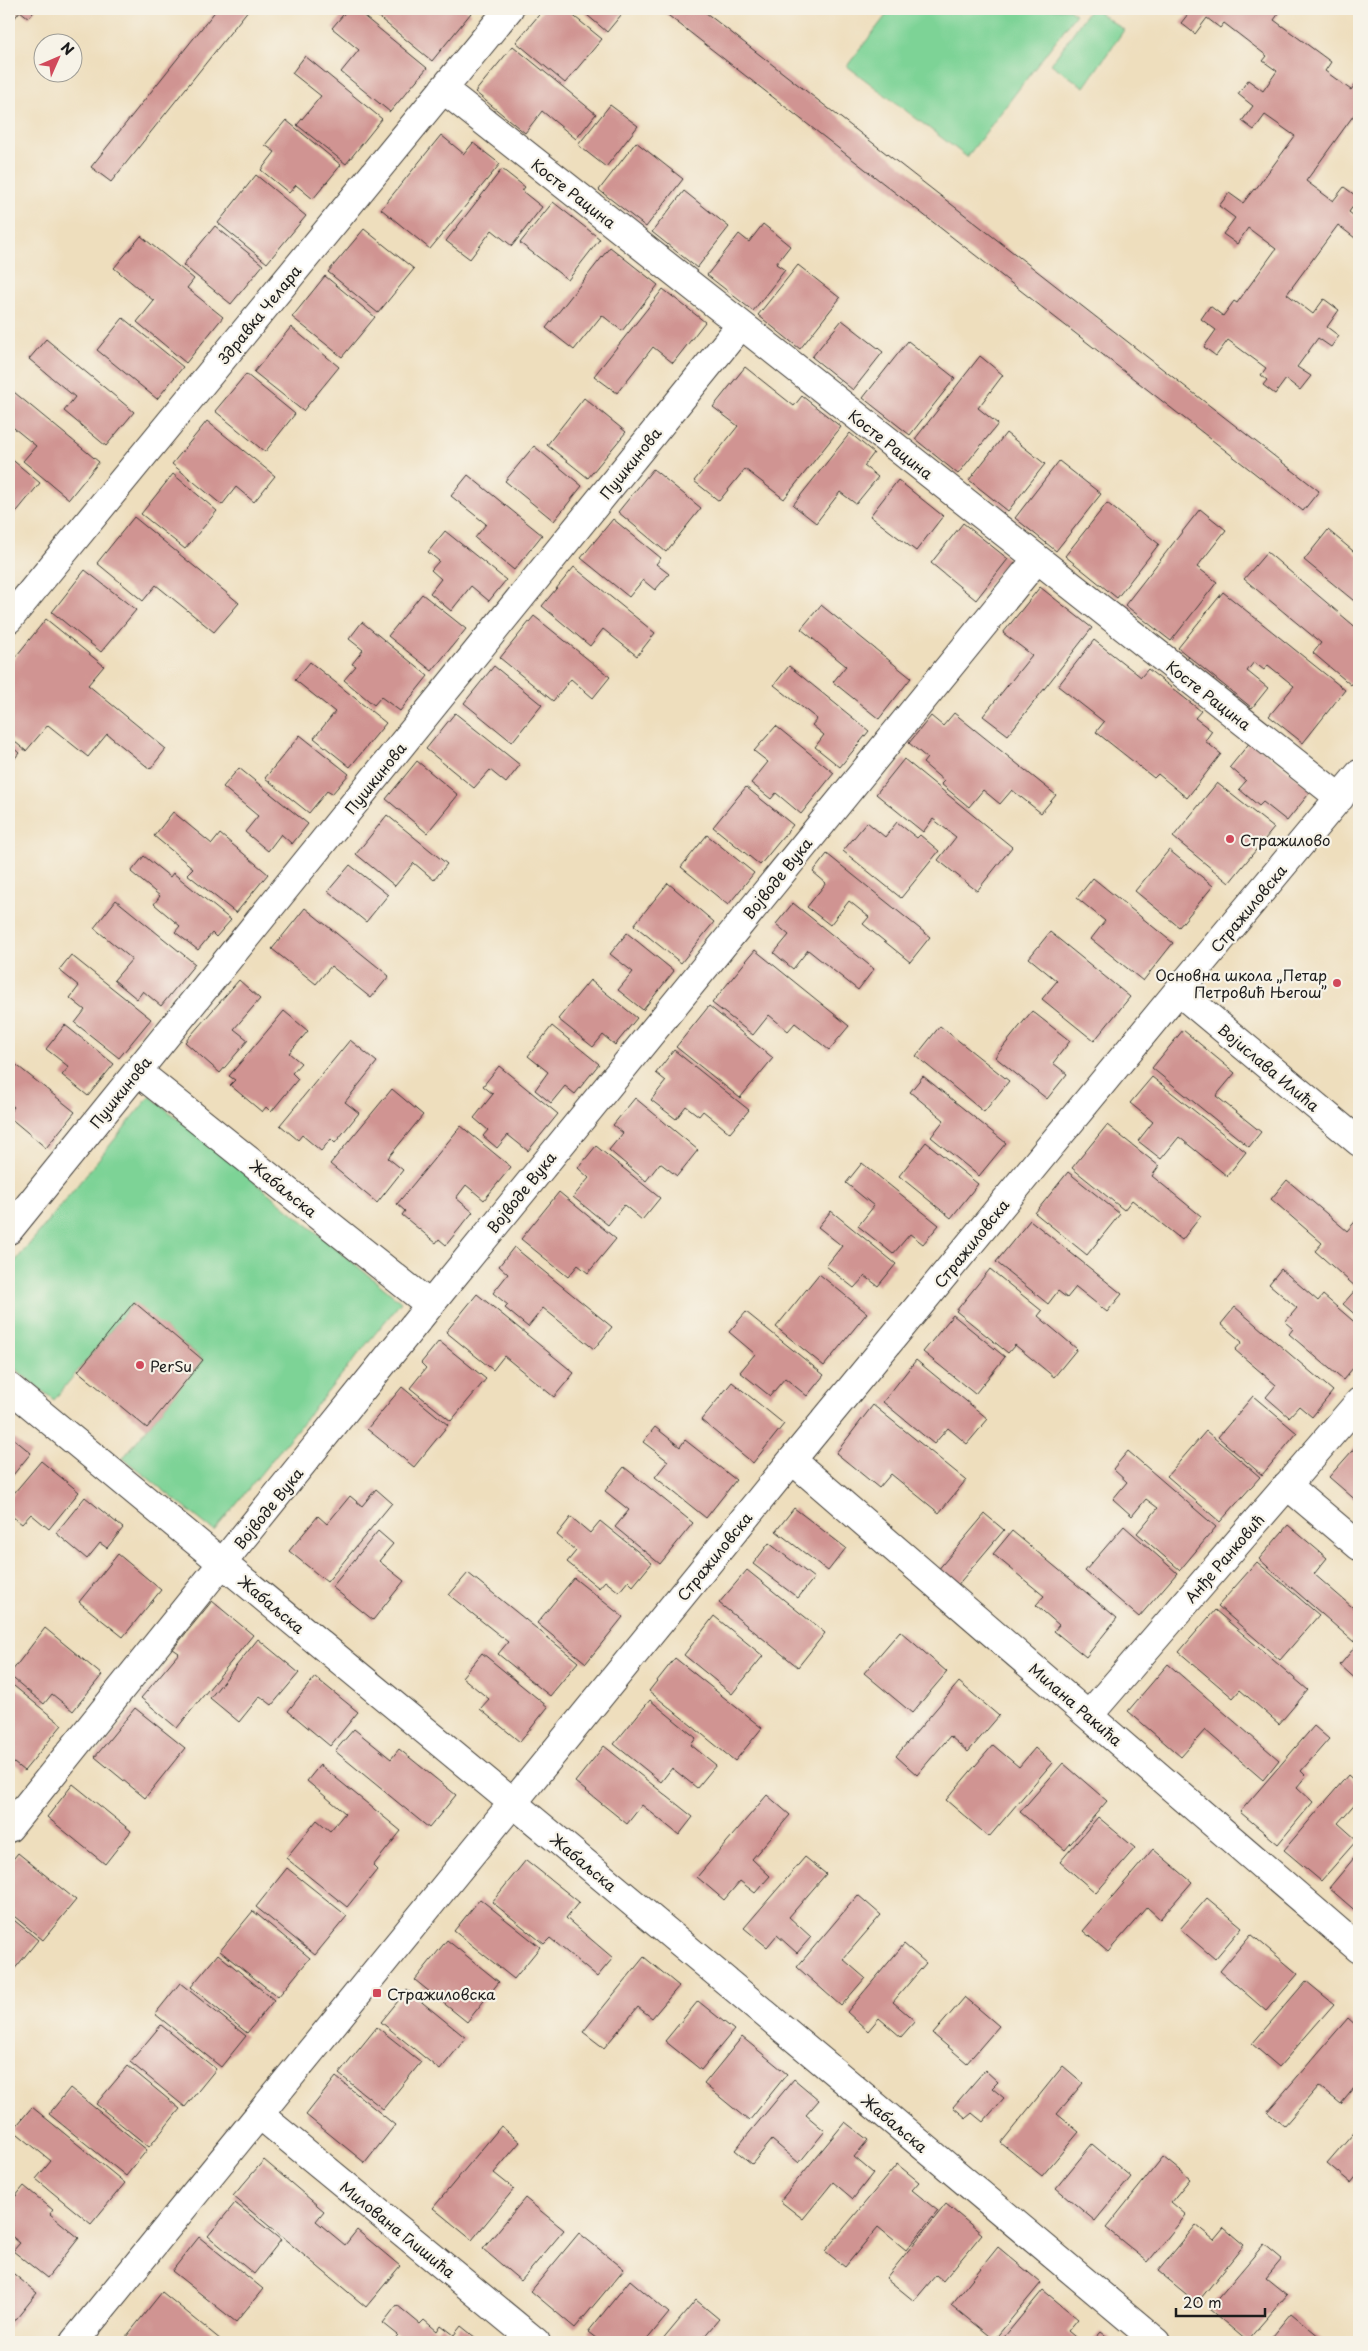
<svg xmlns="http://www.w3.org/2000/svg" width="1368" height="2351" viewBox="0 0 1368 2351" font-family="'Playpen Sans',sans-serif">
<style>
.green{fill:#7dd396;stroke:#4c7859}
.building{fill:#d09492}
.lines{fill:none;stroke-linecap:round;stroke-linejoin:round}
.minor-casing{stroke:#3c3934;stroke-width:30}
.minor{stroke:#fff;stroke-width:28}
.poi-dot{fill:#d1495b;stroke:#f7f3e8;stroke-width:2}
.labels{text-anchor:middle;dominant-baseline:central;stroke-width:4.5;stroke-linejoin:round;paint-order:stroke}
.street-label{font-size:15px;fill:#1c1c1c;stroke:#f7f3e8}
.poi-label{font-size:15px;fill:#1c1c1c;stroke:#f7f3e8;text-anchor:start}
</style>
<rect width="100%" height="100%" fill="#f7f3e8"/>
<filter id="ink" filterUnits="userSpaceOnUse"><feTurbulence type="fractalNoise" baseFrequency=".02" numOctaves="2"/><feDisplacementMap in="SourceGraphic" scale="10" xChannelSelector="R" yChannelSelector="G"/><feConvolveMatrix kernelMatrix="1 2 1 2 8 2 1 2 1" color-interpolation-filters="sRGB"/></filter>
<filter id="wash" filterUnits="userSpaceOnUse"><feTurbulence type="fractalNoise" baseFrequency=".0096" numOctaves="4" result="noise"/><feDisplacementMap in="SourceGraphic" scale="20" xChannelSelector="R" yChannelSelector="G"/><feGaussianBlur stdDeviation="1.12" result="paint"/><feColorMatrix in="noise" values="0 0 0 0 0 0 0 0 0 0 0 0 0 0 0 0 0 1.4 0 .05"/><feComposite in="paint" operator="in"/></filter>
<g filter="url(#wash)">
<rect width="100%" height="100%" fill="#eedebd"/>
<path class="green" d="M891 9H1069L1076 14 967 157 847 66Z
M1090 9H1094L1124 30 1084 87 1051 64Z
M150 1096 401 1302 214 1531 123 1458 203 1359 133 1303 54 1400 9 1364V1269Z"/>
<g id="blocks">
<path class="building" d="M9 9H36L29 18 20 11 11 23 9 21Z
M217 9H249L111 182 91 167Z
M348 9H355L427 68 390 112 341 72 359 50 332 28Z
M372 9H465L471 13 432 61 371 11Z
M544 9H565L602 39 565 83 516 42Z
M580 9H626L607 32Z
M660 9H701L1319 491 1303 511Z
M1192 9H1282L1274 20 1331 62 1325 71 1351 90 1359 79V115L1356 112 1306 181 1333 201 1344 187 1359 198 1349 212 1359 220V232L1355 238 1338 225 1287 294 1313 314 1324 299 1339 310 1327 327 1339 336 1331 347 1318 338 1297 367 1311 376 1300 390 1286 379 1275 394 1263 385 1267 380 1261 375 1266 368 1228 340 1216 356 1204 347 1216 330 1201 319 1210 306 1223 316 1234 301 1237 303 1276 249 1248 228 1237 244 1223 234 1235 218 1219 206 1229 193 1243 203 1254 189 1255 190 1295 136 1265 115 1254 130 1242 121 1253 106 1238 94 1248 80 1263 91 1277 71 1263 61 1267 56 1224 23 1220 28 1207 18 1195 34 1181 23Z
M513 46 596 114 576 139 542 111 525 133 475 92Z
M305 56 382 119 346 164 297 125 321 96 292 73Z
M610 105 638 126 606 167 578 145Z
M286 120 341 165 313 199 296 185 289 193 261 170 275 152 265 145Z
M441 135 464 154 473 143 500 164 430 249 381 209Z
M636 142 683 179 646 227 599 190Z
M502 169 525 187 522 191 542 207 512 246 492 230 470 259 446 241Z
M256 175 306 216 267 263 218 223Z
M684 191 729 227 697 268 652 232Z
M553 202 600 239 568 280 520 243Z
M763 224 790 246 776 264 785 270 753 311 707 275 739 234 749 242Z
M215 226 263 265 231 304 183 265Z
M364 229 414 269 378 313 328 272Z
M141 236 194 279 187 288 223 317 186 363 137 322 154 301 114 268Z
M610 247 658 285 622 331 602 315 574 350 546 328Z
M798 265 840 298 800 349 758 315Z
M325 276 375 317 342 357 292 317Z
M663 289 705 322 673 363 653 347 617 393 594 376Z
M123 318 183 367 157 399 97 350Z
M842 320 883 352 853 390 812 357Z
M291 327 339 367 303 411 254 372Z
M46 339 134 412 106 446 64 411 75 397 29 359Z
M908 341 955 378 910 435 863 398Z
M980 356 1003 375 978 408 998 424 958 474 915 439Z
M745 367 794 406 802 396 841 427 784 499 745 469 719 501 694 481 738 426 713 407Z
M246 374 295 414 265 452 215 411Z
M9 388 99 462 69 499 23 461 36 446 9 424Z
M584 398 626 432 588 478 547 445Z
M207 421 275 476 254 502 236 487 222 505 172 464Z
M850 433 874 453 864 466 878 477 856 504 840 492 816 523 793 505Z
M1006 433 1045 464 1008 511 969 480Z
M534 446 582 486 554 521 505 481Z
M9 457 40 483 9 521Z
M1059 461 1101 494 1056 551 1015 518Z
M653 469 701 508 666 552 618 512Z
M173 474 217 511 185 549 141 514Z
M468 475 542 535 514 570 475 538 486 524 451 496Z
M898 480 943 516 916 551 870 516Z
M1107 503 1159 544 1117 598 1065 556Z
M1200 509 1226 530 1197 567 1217 582 1171 641 1125 605Z
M134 517 239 603 214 632 156 585 143 601 97 563Z
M613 519 661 558 656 564 669 574 655 590 643 580 629 597 581 558Z
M963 523 1008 559 976 600 931 563Z
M1328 530 1359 556V605L1304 560Z
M445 531 506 580 489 601 471 586 451 611 430 593 441 579 431 570 439 561 428 552Z
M1267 552 1359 630V675L1351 685 1313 653 1321 643 1244 579Z
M574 567 655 633 637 656 603 629 590 646 542 606Z
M85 570 136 610 101 652 52 612Z
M1040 587 1092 628 1008 735 983 716 1032 655 1003 633Z
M1223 592 1345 690 1303 743 1269 716 1294 686 1268 665 1264 670 1254 662 1247 671 1268 688 1252 708 1178 648Z
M422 594 466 629 432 671 388 636Z
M821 605 911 678 879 719 833 682 846 666 801 629Z
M534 616 610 677 593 698 571 679 553 701 500 658Z
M46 619 104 666 88 685 166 749 150 769 107 734 88 757 48 725 26 751 9 737V665Z
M362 622 428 676 400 711 381 697 374 705 344 680 356 666 352 664 363 650 349 639Z
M1094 640 1141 677 1148 669 1201 711 1195 718 1212 731 1205 741 1221 754 1187 798 1158 774 1154 778 1096 732 1104 722 1058 686Z
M310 662 386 723 350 767 314 738 335 712 295 680Z
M494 666 542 705 512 742 464 703Z
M789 666 869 731 840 767 815 747 824 735 812 725 817 719 774 685Z
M455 713 520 765 506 783 490 770 474 788 426 749Z
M954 713 1056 795 1041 813 1012 790 1000 804 983 790 969 807 941 784 944 781 923 763 927 758 909 743 931 716 943 726Z
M776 726 834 773 801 814 776 793 771 799 751 783 768 762 754 751Z
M300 735 349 774 332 794 327 791 309 813 265 778Z
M1251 741 1312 790 1287 821 1263 802 1259 806 1239 789 1246 781 1230 767Z
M9 744 19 753 9 766Z
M904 759 1012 847 977 891 938 860 956 837 933 819 923 832 876 794Z
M417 761 458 795 427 833 386 799Z
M239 768 308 824 292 844 281 834 268 851 245 832 258 816 223 787Z
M1217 783 1274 828 1229 883 1173 837Z
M746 787 793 825 760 865 713 827Z
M173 812 212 844 220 834 268 874 236 913 187 874 193 868 154 836Z
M387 815 447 864 434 880 414 863 395 886 356 854Z
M867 822 885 837 897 822 917 838 920 835 939 851 901 898 843 851Z
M707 835 754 873 728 905 681 867Z
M1169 850 1213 886 1179 927 1135 891Z
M827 854 930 937 910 962 863 924 869 917 849 901 830 925 807 907 826 883 813 872Z
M144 856 170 877 173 873 231 920 216 937 212 933 198 950 175 932 180 926 154 904 160 896 131 872Z
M350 865 388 895 366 922 328 891Z
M1093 878 1173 943 1143 981 1091 939 1105 921 1077 898Z
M668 883 714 922 681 963 634 925Z
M116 900 195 964 161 1006 143 991 137 999 114 980 132 959 94 928Z
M793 903 874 969 858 990 808 950 793 969 774 953 789 935 776 924Z
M305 908 389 976 371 998 331 966 316 984 272 949Z
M1050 932 1130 997 1094 1041 1042 999 1057 981 1029 958Z
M627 933 674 971 643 1010 618 990 633 972 610 954Z
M755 950 849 1026 829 1050 795 1023 788 1031 769 1015 753 1035 712 1003Z
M71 955 151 1019 119 1058 75 1023 85 1010 70 998 79 986 59 970Z
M239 980 260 999 234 1029 248 1040 220 1073 185 1042Z
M590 980 637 1018 615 1045 603 1035 593 1047 558 1019Z
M709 1006 773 1058 740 1098 676 1047Z
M284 1011 308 1031 289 1053 301 1063 292 1073 298 1079 271 1112 266 1107 262 1112 230 1085 235 1080 229 1076Z
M1032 1011 1070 1041 1053 1063 1067 1074 1047 1099 995 1057Z
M65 1025 114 1064 88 1096 62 1075 69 1067 46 1049Z
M552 1026 599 1064 575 1094 565 1086 551 1103 535 1090 548 1072 528 1056Z
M940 1026 1009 1081 984 1112 916 1056Z
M1183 1030 1235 1073 1216 1096 1261 1132 1249 1147 1152 1068Z
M350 1040 377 1062 345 1102 359 1113 335 1143 331 1139 321 1151 302 1135 298 1140 280 1125Z
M674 1050 749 1110 730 1133 703 1111 699 1116 686 1106 676 1119 651 1100 666 1081 656 1073Z
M9 1059 75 1112 46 1148 9 1117V1113L14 1107 9 1102Z
M499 1066 558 1114 528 1151 508 1135 497 1148 483 1136 488 1130 474 1118 493 1094 483 1086Z
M923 1076 1006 1143 979 1176 931 1137 944 1120 910 1092Z
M1152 1077 1246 1152 1227 1176 1179 1137 1161 1159 1138 1141 1153 1122 1130 1103Z
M392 1089 423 1115 388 1158 403 1170 377 1203 330 1164Z
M635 1098 698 1150 677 1176 660 1163 646 1181 609 1150 623 1133 613 1125Z
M1107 1125 1159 1166 1152 1176 1201 1216 1182 1240 1132 1200 1124 1210 1072 1168Z
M461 1126 511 1167 484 1200 466 1185 456 1198 473 1212 446 1245 439 1239 436 1243 402 1215 405 1211 397 1204Z
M926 1142 978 1184 951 1218 899 1176Z
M596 1146 660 1198 642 1220 624 1205 608 1225 573 1197 589 1178 578 1168Z
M862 1163 939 1225 923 1244 910 1234 893 1254 858 1226 874 1206 846 1183Z
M1068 1172 1120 1214 1087 1255 1035 1213Z
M1287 1180 1347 1231 1359 1217V1318L1343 1304 1357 1288 1315 1251 1322 1243 1271 1199Z
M559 1192 616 1239 588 1273 578 1265 568 1277 521 1239Z
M831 1211 896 1264 878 1286 865 1276 854 1288 826 1266 842 1246 818 1227Z
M1030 1220 1122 1294 1107 1312 1076 1287 1067 1298 1058 1291 1048 1304 996 1262Z
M514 1247 612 1327 594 1349 543 1308 528 1327 505 1308 508 1305 493 1293 508 1274 499 1266Z
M990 1269 1042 1311 1038 1316 1077 1349 1054 1377 1015 1345 1008 1353 956 1311Z
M1281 1269 1318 1301 1323 1295 1359 1326V1361L1343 1380 1289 1334 1293 1329 1285 1322 1297 1308 1269 1284Z
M819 1274 867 1313 824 1366 776 1327Z
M477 1294 574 1373 554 1397 504 1356 493 1370 446 1332Z
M134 1302 203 1360 147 1428 78 1371Z
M1235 1307 1333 1391 1312 1417 1299 1406 1289 1417 1266 1397 1276 1385 1235 1350 1242 1342 1221 1324Z
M746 1312 824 1375 807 1396 785 1378 770 1396 740 1372 755 1354 729 1332Z
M953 1315 1005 1357 975 1394 923 1352Z
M439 1341 486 1379 451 1421 410 1388 426 1368 421 1363Z
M916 1360 988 1419 967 1444 948 1428 934 1444 883 1402Z
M732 1382 784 1424 753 1463 701 1420Z
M402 1387 448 1425 414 1467 367 1429Z
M1253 1396 1297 1433 1262 1475 1218 1437Z
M873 1405 966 1480 939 1513 891 1474 879 1488 836 1453Z
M655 1427 680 1447 685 1440 736 1480 706 1518 655 1477 668 1461 643 1442Z
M1206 1431 1260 1477 1220 1522 1167 1476Z
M9 1435 31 1453 9 1480Z
M1359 1443V1503L1329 1477Z
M1128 1451 1216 1527 1180 1570 1137 1533 1158 1508 1146 1499 1132 1516 1113 1499 1127 1482 1113 1469Z
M41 1461 79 1492 49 1529 31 1514 22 1524 9 1514V1499Z
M624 1467 693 1523 660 1564 615 1527 629 1510 605 1491Z
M376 1489 392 1503 327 1582 289 1551 318 1516 327 1524 350 1496 362 1506Z
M85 1497 123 1528 107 1548 100 1543 87 1559 56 1533Z
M794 1508 846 1548 828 1571 776 1531Z
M985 1514 1004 1530 956 1587 937 1571Z
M571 1517 590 1533 600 1521 652 1563 633 1586 628 1581 619 1592 605 1581 599 1588 567 1562 576 1551 557 1535Z
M1288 1525 1327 1558 1314 1574 1359 1613V1636L1354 1642 1259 1559Z
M1124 1526 1177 1573 1139 1617 1085 1571Z
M378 1531 393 1544 379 1561 404 1581 373 1620 332 1587Z
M1012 1531 1117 1618 1086 1657 1054 1631 1059 1625 1036 1605 1044 1596 993 1554Z
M769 1543 814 1578 798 1598 753 1564Z
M118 1554 161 1590 123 1637 79 1602Z
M1257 1562 1319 1615 1280 1660 1218 1606Z
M747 1570 825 1633 798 1667 719 1603Z
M468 1573 578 1662 550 1696 498 1654 508 1642 449 1595Z
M574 1578 623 1617 586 1663 537 1623Z
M212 1601 253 1635 177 1728 141 1698 179 1653 173 1649Z
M1215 1610 1308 1690 1279 1724 1240 1690 1233 1698 1179 1652Z
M714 1616 763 1656 732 1694 684 1655Z
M45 1628 102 1675 73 1711 52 1694 44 1704 9 1675Z
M900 1631 947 1672 912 1713 864 1673Z
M258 1639 299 1673 272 1705 260 1696 239 1722 210 1698Z
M1359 1642V1682L1340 1665Z
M482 1653 548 1707 520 1742 480 1709 489 1699 462 1677Z
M675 1658 762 1728 735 1761 649 1691Z
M1168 1664 1279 1760 1263 1780 1205 1730 1181 1757 1128 1711Z
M315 1677 358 1712 330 1746 288 1711Z
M9 1682 62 1725 24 1771 9 1759Z
M959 1682 999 1716 968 1752 950 1736 917 1775 896 1756Z
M650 1700 696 1738 691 1745 716 1765 697 1788 672 1768 661 1782 614 1744Z
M135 1708 185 1748 145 1798 95 1757Z
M1314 1726 1329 1739 1301 1771 1306 1776 1297 1787 1313 1802 1278 1844 1240 1812Z
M354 1729 391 1759 399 1749 456 1795 429 1828 335 1751Z
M993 1745 1019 1767 1035 1748 1052 1763 989 1837 946 1800Z
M604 1746 693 1817 679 1835 642 1805 627 1824 575 1782Z
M1063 1763 1107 1801 1065 1850 1020 1812Z
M320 1765 401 1831 373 1866 377 1870 347 1907 286 1858 317 1820 330 1831 345 1813 307 1781Z
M1348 1775 1359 1785V1799L1338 1823 1357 1840 1321 1881 1284 1850Z
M73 1784 131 1831 105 1864 47 1817Z
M767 1795 790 1815 752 1859 770 1876 755 1893 740 1881 724 1900 697 1877Z
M1098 1817 1135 1848 1096 1893 1060 1862Z
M1153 1849 1192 1882 1160 1919 1147 1907 1108 1952 1083 1931Z
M1359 1852V1914L1329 1888Z
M18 1853 76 1900 43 1940 9 1912V1864Z
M805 1857 826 1874 789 1917 811 1937 797 1953 777 1935 767 1947 744 1928Z
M526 1860 579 1902 566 1918 613 1958 597 1977 550 1938 544 1944 492 1902Z
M287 1868 347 1916 315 1955 256 1907Z
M858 1895 881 1915 843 1959 865 1978 841 2006 797 1967Z
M1207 1898 1242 1927 1215 1959 1180 1929Z
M480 1899 540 1947 514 1979 454 1931Z
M253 1911 310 1958 278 1997 220 1951Z
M9 1916 38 1940 13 1971 9 1968Z
M1251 1934 1298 1974 1266 2011 1220 1971Z
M447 1940 499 1982 467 2022 415 1980Z
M904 1944 926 1963 893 2002 915 2021 901 2037 879 2018 868 2031 847 2012Z
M218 1954 274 2000 247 2033 191 1987Z
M644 1957 679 1986 652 2018 638 2007 604 2048 583 2032Z
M1306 1981 1334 2004 1279 2067 1252 2044Z
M180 1983 246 2036 221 2067 155 2014Z
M407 1990 466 2038 440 2070 381 2022Z
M965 1997 999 2026 967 2063 933 2034Z
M698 2001 734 2030 701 2070 665 2041Z
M1348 2018 1359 2028V2082L1341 2104 1319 2086 1284 2126 1267 2112Z
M161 2025 216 2069 185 2107 130 2062Z
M377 2027 421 2062 383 2109 339 2074Z
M742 2037 787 2074 749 2121 704 2084Z
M128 2066 180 2109 149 2147 96 2104Z
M1063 2066 1083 2083 1057 2114 1079 2132 1042 2176 1001 2143Z
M985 2070 998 2082 992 2088 1004 2098 983 2122 972 2113 966 2118 953 2107Z
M336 2077 395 2125 365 2163 306 2115Z
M794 2079 819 2100 806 2115 825 2131 799 2163 772 2140 752 2164 735 2150Z
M70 2088 147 2150 126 2176 49 2114Z
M32 2107 125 2183 91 2224 36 2179 51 2161 13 2130Z
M845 2122 868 2140 854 2157 873 2173 853 2199 833 2182 803 2219 780 2201Z
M501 2126 520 2142 494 2173 514 2189 472 2240 433 2208Z
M1359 2126V2173L1351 2183 1327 2163Z
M1092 2144 1131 2177 1095 2221 1056 2188Z
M1163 2157 1190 2179 1171 2202 1186 2215 1148 2262 1106 2228Z
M264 2160 324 2211 316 2221 345 2245 357 2230 400 2266 366 2307 233 2196Z
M897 2164 919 2182 912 2190 938 2211 906 2250 878 2227 845 2267 825 2251Z
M24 2186 53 2210 50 2214 79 2238 47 2278 13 2251 20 2243 9 2234V2192L15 2197Z
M525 2198 564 2230 521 2281 483 2249Z
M235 2203 281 2240 254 2274 208 2236Z
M946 2204 982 2234 943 2281 936 2275 914 2301 886 2278Z
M1196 2225 1214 2240 1224 2228 1244 2245 1197 2303 1158 2271Z
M579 2233 624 2269 575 2328 531 2291Z
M199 2237 263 2289 236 2322 172 2271Z
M1264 2244 1282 2259 1266 2278 1287 2295 1247 2341 1209 2309Z
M998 2247 1041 2283 994 2340 951 2305Z
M9 2270 37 2293 9 2328Z
M630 2280 669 2313 645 2342H601L588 2332Z
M1043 2290 1078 2319 1068 2331 1080 2341 1000 2342Z
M162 2292 221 2340 220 2342H122Z
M696 2300 719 2319 702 2339 705 2342H661Z
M397 2305 420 2324 424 2320 437 2331 441 2325 454 2335 461 2326 481 2342H392L398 2335 383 2323Z
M1291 2313 1326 2342H1267Z
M1101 2332 1114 2342H1092Z"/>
</g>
</g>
<g filter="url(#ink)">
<use href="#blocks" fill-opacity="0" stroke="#3c3934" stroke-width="1"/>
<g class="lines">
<defs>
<path id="minor" d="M443 89 1340 798
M9 619 509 9
M1178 991 1359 1142
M137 1071 430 1305
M9 1230 741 325
M9 1387 559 1841 1157 2342
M792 1460 1359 1949
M1287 1485 1359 1546
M1089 1715 1359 1402
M9 1828 430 1305 1037 559
M260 2115 536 2342
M74 2342 792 1460 1178 991 1359 774"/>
</defs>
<use href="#minor" class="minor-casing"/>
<use href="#minor" class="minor"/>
</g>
</g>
<g class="poi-dot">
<circle cx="1230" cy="839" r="5"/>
<circle cx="1337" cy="983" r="5"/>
<circle cx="140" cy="1365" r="5"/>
<rect x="372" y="1988" width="10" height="10" rx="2.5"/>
</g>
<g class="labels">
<g class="street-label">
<text transform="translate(574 193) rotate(38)">Косте Рацина</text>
<text transform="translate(259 314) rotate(-51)">Здравка Челара</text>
<text transform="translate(891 444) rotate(38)">Косте Рацина</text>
<text transform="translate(630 463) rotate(-51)">Пушкинова</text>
<text transform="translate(1209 695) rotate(38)">Косте Рацина</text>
<text transform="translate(375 778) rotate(-51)">Пушкинова</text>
<text transform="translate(777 878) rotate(-51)">Војводе Вука</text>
<text transform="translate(1248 908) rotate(-50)">Стражиловска</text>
<text transform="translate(1269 1067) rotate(40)">Војислава Илића</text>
<text transform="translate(120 1092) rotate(-51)">Пушкинова</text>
<text transform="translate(284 1188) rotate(39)">Жабаљска</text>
<text transform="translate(521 1192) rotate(-51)">Војводе Вука</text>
<text transform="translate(971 1243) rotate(-51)">Стражиловска</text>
<text transform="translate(268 1508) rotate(-51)">Војводе Вука</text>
<text transform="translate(714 1556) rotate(-51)">Стражиловска</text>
<text transform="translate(1224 1558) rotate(-49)">Анђе Ранковић</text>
<text transform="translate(272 1604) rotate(40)">Жабаљска</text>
<text transform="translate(1076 1704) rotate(41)">Милана Ракића</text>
<text transform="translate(584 1862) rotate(40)">Жабаљска</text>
<text transform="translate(895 2123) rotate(40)">Жабаљска</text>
<text transform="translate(398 2229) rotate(39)">Милована Глишића</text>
</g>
<g class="poi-label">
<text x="1240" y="839">Стражилово</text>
<text x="1327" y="974" text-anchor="end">Основна школа „Петар<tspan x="1327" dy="17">Петровић Његош”</tspan></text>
<text x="150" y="1365">PerSu</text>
<text x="387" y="1993">Стражиловска</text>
</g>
</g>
<rect width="1368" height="2351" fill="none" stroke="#f7f3e8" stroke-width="30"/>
<g transform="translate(58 58) rotate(45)"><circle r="24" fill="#f7f3e8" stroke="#9f9d96"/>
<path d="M0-4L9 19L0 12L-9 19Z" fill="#d1495b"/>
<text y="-8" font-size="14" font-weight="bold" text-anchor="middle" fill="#1c1c1c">N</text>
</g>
<path d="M1176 2308v8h89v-8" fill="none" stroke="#1c1c1c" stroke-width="2.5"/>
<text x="1183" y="2308" font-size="15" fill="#1c1c1c" stroke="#f7f3e8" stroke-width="4" paint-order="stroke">20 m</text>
</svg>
